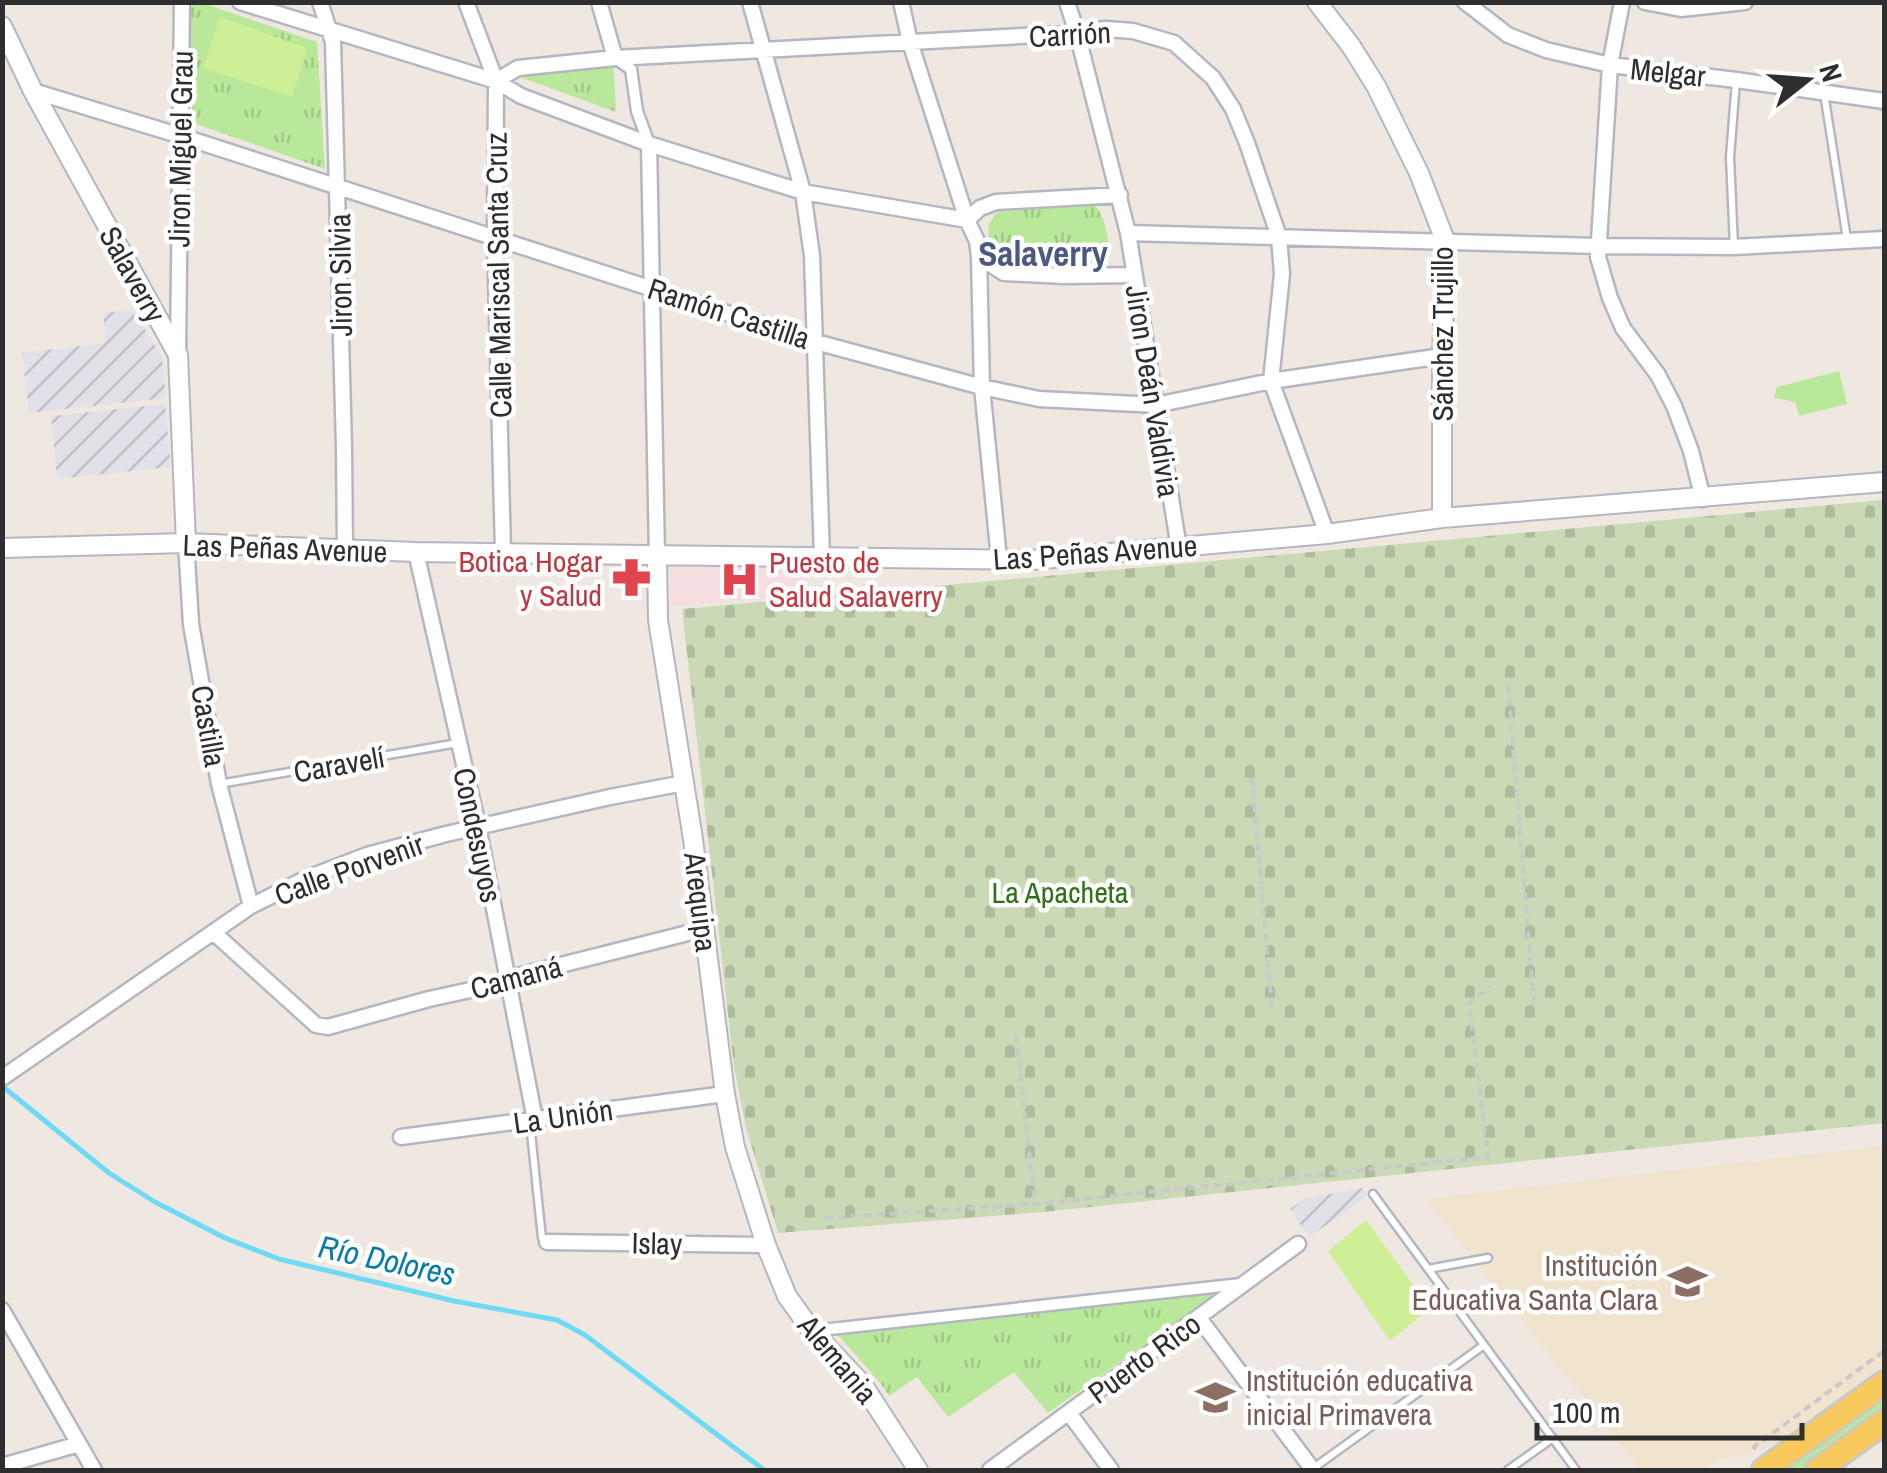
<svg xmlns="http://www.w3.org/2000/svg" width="1887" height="1473" viewBox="0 0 1887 1473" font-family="'Archivo Narrow',sans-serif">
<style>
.industrial{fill:url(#industrial-furrows)}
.education{fill:#f1e4cf}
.medical{fill:#f6dee0}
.grass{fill:#bae89b}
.cemetery{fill:url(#cemetery-stones)}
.park{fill:url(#park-tufts)}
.pitch{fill:#cfef96}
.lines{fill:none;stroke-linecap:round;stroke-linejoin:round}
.stream{stroke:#6fdaf5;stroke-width:5}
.service-casing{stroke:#b4b7c1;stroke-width:11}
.pedestrian-casing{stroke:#b4b7c1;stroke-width:15}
.minor-casing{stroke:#b4b7c1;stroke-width:19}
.tertiary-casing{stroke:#b4b7c1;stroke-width:22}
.primary-casing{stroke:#c9c9c9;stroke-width:28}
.path{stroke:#c9c9c9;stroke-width:4;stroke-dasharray:8 5;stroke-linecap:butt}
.service{stroke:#fff;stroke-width:6}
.pedestrian{stroke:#fff;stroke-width:10}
.minor{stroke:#fff;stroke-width:14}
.tertiary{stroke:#fff;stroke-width:18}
.primary{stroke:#f8c95d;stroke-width:22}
.labels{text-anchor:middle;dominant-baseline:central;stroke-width:9;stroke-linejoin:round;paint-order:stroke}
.street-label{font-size:30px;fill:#2e2e2e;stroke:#fff}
.health-label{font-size:30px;fill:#be3a42;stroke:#fff;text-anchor:end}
.park-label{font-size:30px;fill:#307118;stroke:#fff}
.education-label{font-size:30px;fill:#785e54;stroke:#fff;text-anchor:end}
.water-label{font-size:32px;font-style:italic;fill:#077ba8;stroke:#fff}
.quarter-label{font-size:35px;font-weight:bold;fill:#4b5882;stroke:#fff}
</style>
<defs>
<pattern id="industrial-furrows" width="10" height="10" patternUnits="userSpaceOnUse" patternTransform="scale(2.5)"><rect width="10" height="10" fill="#e2e0e8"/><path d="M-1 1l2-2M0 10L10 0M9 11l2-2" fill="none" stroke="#c2c0c7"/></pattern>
<pattern id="cemetery-stones" width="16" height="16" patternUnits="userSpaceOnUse" patternTransform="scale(2.5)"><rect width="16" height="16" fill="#cadab6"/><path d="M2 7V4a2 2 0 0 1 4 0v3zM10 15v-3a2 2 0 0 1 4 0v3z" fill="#aebb9d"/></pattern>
<pattern id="park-tufts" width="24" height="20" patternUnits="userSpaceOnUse" patternTransform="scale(2.5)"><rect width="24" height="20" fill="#bae89b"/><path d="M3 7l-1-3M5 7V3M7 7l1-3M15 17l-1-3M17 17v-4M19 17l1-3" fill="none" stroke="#a0c786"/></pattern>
</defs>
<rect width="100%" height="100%" fill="#efe8e0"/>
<path class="industrial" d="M133 310 162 357 166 398 29 413 22 353 106 343 103 313Z
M165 404 171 467 57 479 51 416Z
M1362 1188 1368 1196 1309 1237 1290 1209 1304 1199Z"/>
<path class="education" d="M1884 1146V1366L1776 1445 1716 1461 1702 1470H1641L1426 1199Z"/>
<path class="medical" d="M670 564H807L809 594 671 606Z"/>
<path class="grass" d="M1839 371 1847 404 1799 416 1795 402 1774 398 1777 387Z
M1884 1397V1409L1800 1470H1786Z"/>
<path class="cemetery" d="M1884 500V1123L1043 1212 778 1233 746 1128 734 1067 682 609Z"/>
<path class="park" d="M186 3H203L317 42 325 169 193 123Z
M613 54 616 112 517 76 516 71Z
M1094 205C1107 217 1108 241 1110 258L1103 263 1006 259C987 251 981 223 1000 211Z
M1221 1290 1048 1413 1014 1372 948 1417 917 1377 889 1396 881 1384 837 1334Z"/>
<path class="pitch" d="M220 17 307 48 292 97 203 68Z
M1366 1220 1430 1308 1390 1341 1328 1251Z"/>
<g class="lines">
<path class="stream" d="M2 1086 109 1173 155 1202 225 1238 279 1259 454 1301 557 1320 585 1335 764 1470"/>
<defs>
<path id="service" d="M1824 93 1847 239
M1734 247 1730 157 1736 81
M219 784 458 743
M535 1121 531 1133 542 1238 546 1241
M1373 1194 1576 1470
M1428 1269 1488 1258
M1315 1467 1484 1345
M1508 1470 1553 1438"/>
<path id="pedestrian" d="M615 58 631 69 637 111 649 144
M812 1331 1241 1284"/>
<path id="minor" d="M240 2 496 81 521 96 649 144 803 192 967 220 980 208 996 202 1120 195
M320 2 333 42 344 448 345 550
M466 2 496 81 495 238 503 552
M599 2 615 58
M750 2 803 192 812 256 822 557
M901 2 910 42 967 220 977 241 979 257 982 387 999 559
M1067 2 1077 33 1128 233 1179 548
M1465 2 1508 35 1546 50 1610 65 1736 80 1884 101
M1622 2 1610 65 1598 257 1610 298 1623 328 1658 375 1674 406 1691 451 1703 499
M1645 2 1681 9 1745 2
M496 81 518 68 615 58 1077 33 1106 29 1133 31 1174 43 1213 78 1233 109 1247 143 1279 237 1282 274 1271 381 1327 534
M33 91 181 136 816 342 982 387 1039 399 1156 405 1271 381 1442 356
M649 144 657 556
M1128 233 1599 246 1734 247 1884 239
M979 257 1004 273 1064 276 1134 275
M178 354 182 2
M186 543 191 624 219 784 251 906
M416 552 478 826 535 1120
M213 932 316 1025 328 1027 429 999 507 982 517 976 704 929
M2 1078 251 906 307 878 367 855 446 834 610 797 684 783
M401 1137 725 1094
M547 1242 766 1245
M2 1310 94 1470
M1199 1318 1313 1470
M1069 1413 1111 1470
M2 1466 79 1444
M990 1470 1298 1244"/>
<path id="tertiary" d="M1317 2 1351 46 1376 86 1419 173 1446 243 1442 356V518
M2 26 33 91 178 355 186 543
M2 548 186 543 416 552 1031 560 1327 534 1442 518 1884 482
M657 556 658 620 693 839 725 1094 735 1147 766 1245 787 1296 812 1331 863 1385 918 1470"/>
<path id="primary" d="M1764 1470 1884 1383
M1818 1470 1884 1422"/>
</defs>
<use href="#service" class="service-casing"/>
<use href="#pedestrian" class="pedestrian-casing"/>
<use href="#minor" class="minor-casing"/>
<use href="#tertiary" class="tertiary-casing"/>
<use href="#primary" class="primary-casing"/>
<path class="path" d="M1508 685 1534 1005
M1252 778 1272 1009
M1016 1035 1035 1204
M825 1218 1035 1204 1488 1157 1469 1004 1490 986
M1756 1449 1754 1447 1884 1351"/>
<use href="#service" class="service"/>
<use href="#pedestrian" class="pedestrian"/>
<use href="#minor" class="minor"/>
<use href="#tertiary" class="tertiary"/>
<use href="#primary" class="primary"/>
</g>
<defs>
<symbol id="pharmacy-bare" viewBox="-9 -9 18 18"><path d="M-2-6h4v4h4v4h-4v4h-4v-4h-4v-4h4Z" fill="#e0444e" stroke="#fff" stroke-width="2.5" paint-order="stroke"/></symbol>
<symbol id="hospital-bare" viewBox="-9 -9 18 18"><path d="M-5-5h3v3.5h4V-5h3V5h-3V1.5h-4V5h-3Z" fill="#e0444e" stroke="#fff" stroke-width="2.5" paint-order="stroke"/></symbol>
<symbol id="school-bare" viewBox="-9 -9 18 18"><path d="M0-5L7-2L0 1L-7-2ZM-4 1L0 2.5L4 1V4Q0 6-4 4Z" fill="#8d6e63" stroke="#fff" stroke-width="2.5" paint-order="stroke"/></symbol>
</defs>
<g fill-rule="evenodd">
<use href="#pharmacy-bare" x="604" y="550" width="55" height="55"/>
<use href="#hospital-bare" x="712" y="552" width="55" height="55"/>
<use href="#school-bare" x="1660" y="1254" width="55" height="55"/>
<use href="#school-bare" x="1188" y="1370" width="55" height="55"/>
</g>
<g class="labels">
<g class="street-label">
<text transform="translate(1070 34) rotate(-3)">Carrión</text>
<text transform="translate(1668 72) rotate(6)">Melgar</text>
<text transform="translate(180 149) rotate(-89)">Jiron Miguel Grau</text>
<text transform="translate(133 274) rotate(61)">Salaverry</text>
<text transform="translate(340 275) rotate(-91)">Jiron Silvia</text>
<text transform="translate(498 275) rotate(-91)">Calle Mariscal Santa Cruz</text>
<text transform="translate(729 313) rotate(18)">Ramón Castilla</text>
<text transform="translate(1442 334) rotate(-90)">Sánchez Trujillo</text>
<text transform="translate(1153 391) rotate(81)">Jiron Deán Valdivia</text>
<text transform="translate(285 548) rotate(2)">Las Peñas Avenue</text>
<text transform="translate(1095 552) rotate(-4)">Las Peñas Avenue</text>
<text transform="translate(209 726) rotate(80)">Castilla</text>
<text transform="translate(339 764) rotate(-10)">Caravelí</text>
<text transform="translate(478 835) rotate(78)">Condesuyos</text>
<text transform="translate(349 869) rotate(-20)">Calle Porvenir</text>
<text transform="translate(701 902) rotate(83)">Arequipa</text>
<text transform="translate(516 977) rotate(-15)">Camaná</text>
<text transform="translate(563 1116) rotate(-8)">La Unión</text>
<text transform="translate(657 1243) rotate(1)">Islay</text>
<text transform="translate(1144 1358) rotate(-36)">Puerto Rico</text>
<text transform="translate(838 1359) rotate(50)">Alemania</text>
</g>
<g class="health-label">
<text x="602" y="561">Botica Hogar<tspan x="602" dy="34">y Salud</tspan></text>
<text x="769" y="562" text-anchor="start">Puesto de<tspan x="769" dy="34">Salud Salaverry</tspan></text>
</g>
<g class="park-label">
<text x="1060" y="892">La Apacheta</text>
</g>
<g class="education-label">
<text x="1658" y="1265">Institución<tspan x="1658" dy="34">Educativa Santa Clara</tspan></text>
<text x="1246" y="1380" text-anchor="start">Institución educativa<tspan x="1246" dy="34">inicial Primavera</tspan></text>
</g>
<g class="water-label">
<text transform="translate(387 1260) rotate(12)">Río Dolores</text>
</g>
<g class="quarter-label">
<text x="1043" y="253">Salaverry</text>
</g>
</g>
<rect width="1887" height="1473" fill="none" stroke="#2e2e2e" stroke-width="10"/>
<g transform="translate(1807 80) rotate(73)" stroke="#ffffff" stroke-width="8" paint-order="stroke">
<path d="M0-8L18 38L0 25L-18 38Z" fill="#2e2e2e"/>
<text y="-15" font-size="28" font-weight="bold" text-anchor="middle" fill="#2e2e2e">N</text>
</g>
<path d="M1537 1423v15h265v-15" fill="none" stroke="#2e2e2e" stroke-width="5"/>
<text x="1552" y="1423" font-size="30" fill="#2e2e2e" stroke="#ffffff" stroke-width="8" paint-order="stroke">100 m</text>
</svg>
